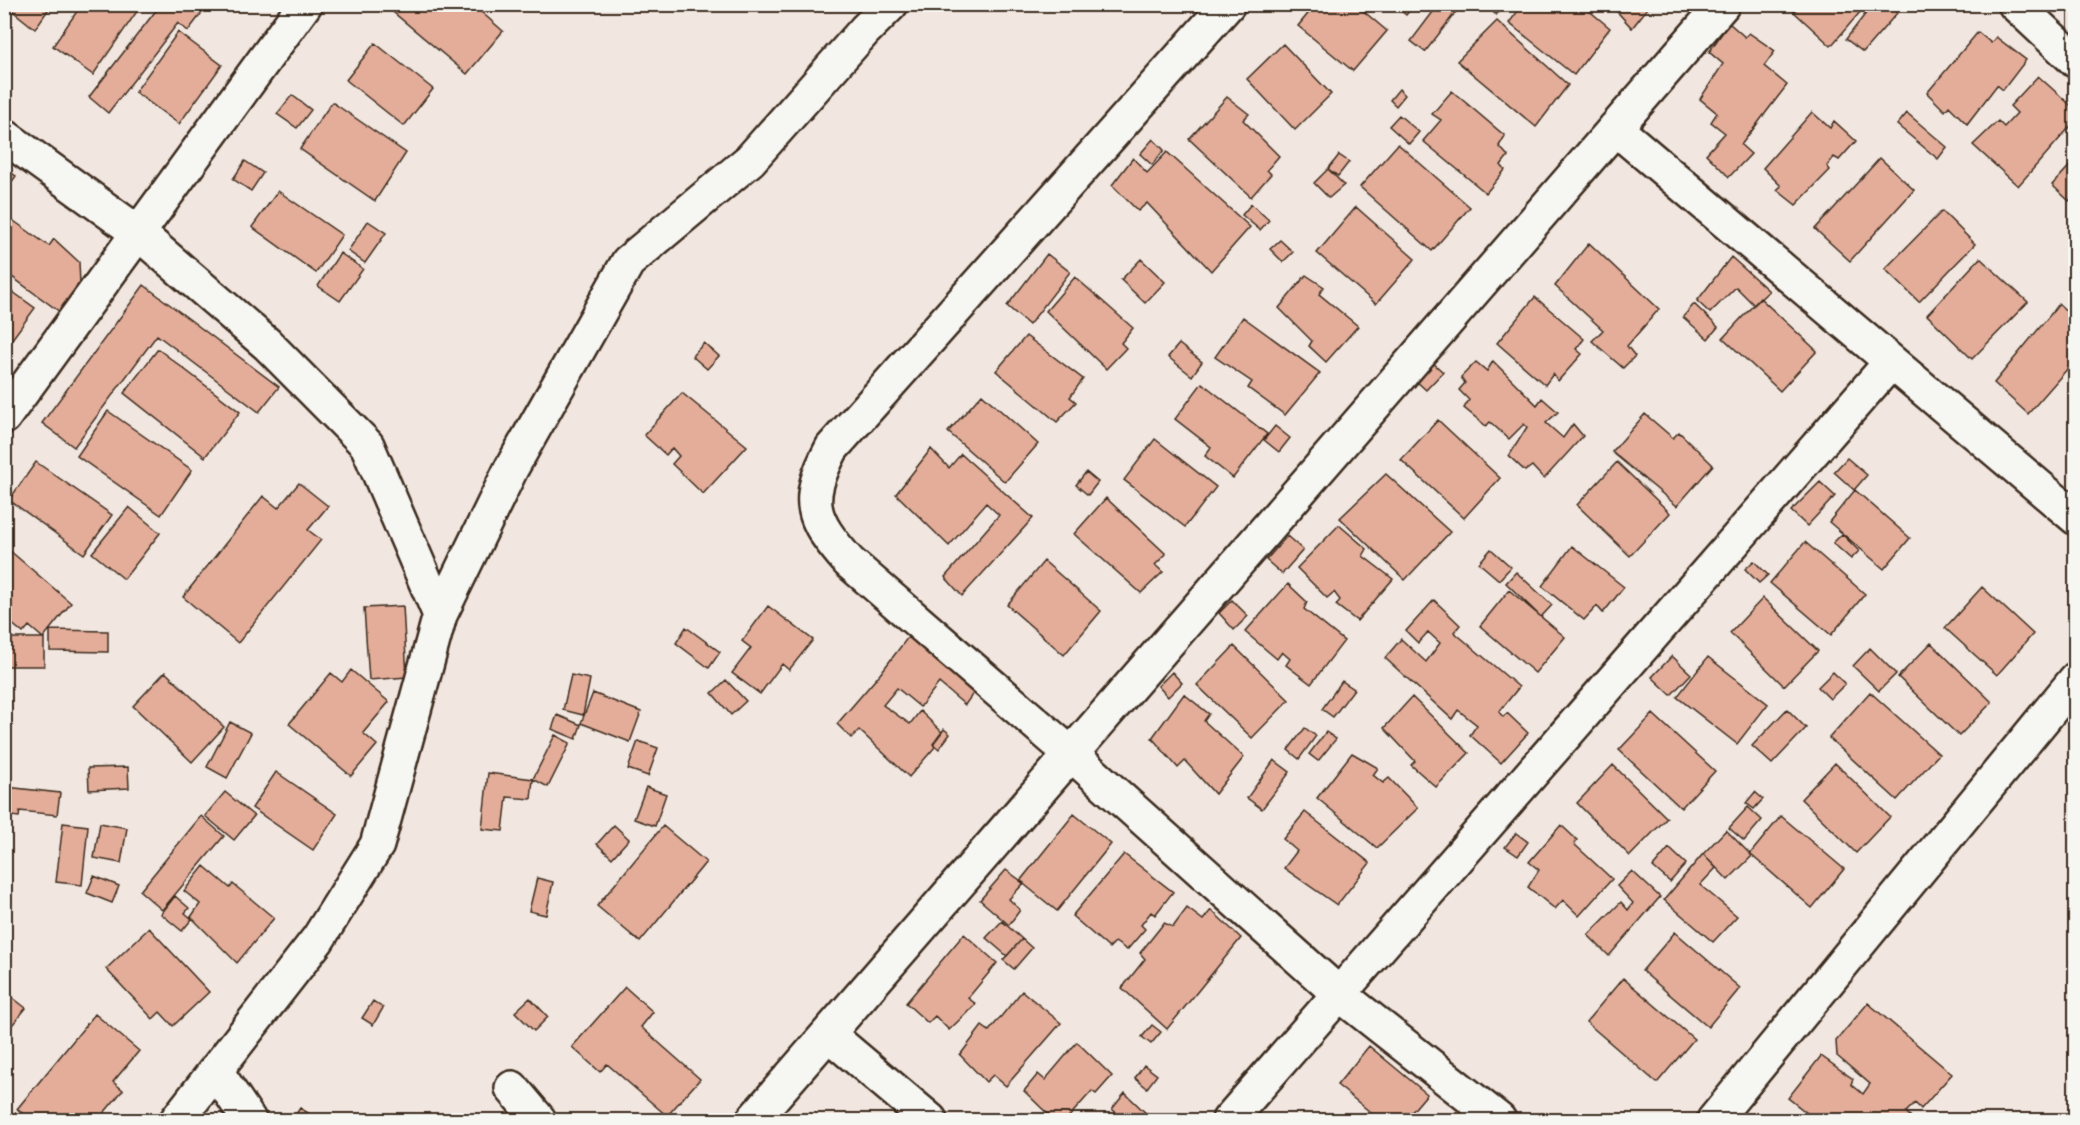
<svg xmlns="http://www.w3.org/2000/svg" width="2080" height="1125" viewBox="0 0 2080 1125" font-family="Delius,sans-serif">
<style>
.building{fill:#e3ad99;stroke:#3b2a1e;stroke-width:1.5}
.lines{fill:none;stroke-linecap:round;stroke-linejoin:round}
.minor-casing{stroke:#3b2a1e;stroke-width:38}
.minor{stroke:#f6f6f2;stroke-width:33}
</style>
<rect width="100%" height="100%" fill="#f2e7e0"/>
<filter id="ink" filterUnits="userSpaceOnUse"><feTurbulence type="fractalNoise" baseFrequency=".0167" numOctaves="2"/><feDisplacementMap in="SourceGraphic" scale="12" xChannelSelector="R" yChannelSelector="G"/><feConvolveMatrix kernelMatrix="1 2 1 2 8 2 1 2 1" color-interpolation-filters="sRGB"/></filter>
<g filter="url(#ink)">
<path class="building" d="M4 4H52L35 29Z
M82 4H131L138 10 93 75 53 46Z
M161 4H189L201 14 188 31 178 23 108 113 89 97Z
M389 4H472L503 31 467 74 387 7Z
M1316 4H1355L1387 31 1353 71 1298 26Z
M1393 4H1415L1406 15Z
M1439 4H1462L1425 52 1411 41Z
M1486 4H1505L1496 15Z
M1523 4H1581L1610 28 1574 75 1509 23Z
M1610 4H1651L1632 28Z
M1801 4H1867L1831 46 1794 12Z
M1873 4H1888L1897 13 1863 52 1846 39Z
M1497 21 1568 85 1536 127 1457 61Z
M1729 23 1745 37 1749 33 1775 51 1764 66 1787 85 1741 145 1751 154 1729 177 1706 154 1725 133 1711 122 1717 113 1700 99 1723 64 1709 52Z
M178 32 222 65 179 124 135 92Z
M1978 32 1991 43 1996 37 2026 60 2003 90 1997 85 1967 124 1949 106 1945 111 1927 93Z
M375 43 433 89 404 126 346 80Z
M1283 44 1331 94 1295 130 1247 79Z
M2038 76 2076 110V120L2018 186 1973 145 1998 121 2004 127 2017 113 2010 106Z
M1399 89 1405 95 1396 106 1390 100Z
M1452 91 1505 136 1499 146 1508 156 1501 165 1505 170 1486 193 1423 141 1441 120 1432 114Z
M292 95 311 110 297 128 277 114Z
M1227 97 1249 114 1243 120 1279 156 1267 170 1271 174 1251 197 1189 139Z
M332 102 406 153 375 201 300 149Z
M1812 112 1830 128 1834 121 1856 141 1839 160 1834 157 1827 166 1830 170 1796 205 1777 190 1781 186 1763 168Z
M1907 113 1947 147 1938 159 1897 125Z
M1399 115 1419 132 1409 144 1389 126Z
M1153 139 1164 150 1152 165 1140 154Z
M1398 144 1470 207 1432 251 1360 187Z
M1167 152 1250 227 1211 271 1147 203 1138 211 1112 185 1133 158 1147 173Z
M1339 155 1349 162 1338 176 1328 169Z
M1880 158 1914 190 1850 261 1815 229Z
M2076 159V194L2069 201 2052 185Z
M245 161 263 173 251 191 233 179Z
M4 168 16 176 4 193Z
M1328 169 1344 185 1329 198 1314 183Z
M278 191 342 235 316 273 252 227Z
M1251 204 1269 220 1260 230 1242 215Z
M1356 207 1415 259 1376 304 1317 253Z
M1942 211 1975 244 1919 302 1885 269Z
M4 214 49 246 54 239 79 262 80 284 60 312 4 271Z
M368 221 386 233 365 263 348 251Z
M1280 240 1293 252 1283 262 1270 249Z
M1589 243 1659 309 1627 346 1635 356 1623 368 1592 341 1603 330 1555 286Z
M340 253 363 269 340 301 318 286Z
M1047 254 1070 272 1029 325 1007 306Z
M1731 257 1769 291 1754 305 1736 287 1710 313 1697 301Z
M1980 258 2028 302 1972 359 1927 315Z
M1141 259 1165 282 1145 303 1121 280Z
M1306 275 1324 287 1319 294 1358 326 1326 362 1309 346 1312 341 1279 308Z
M1075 277 1133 328 1121 343 1126 348 1106 369 1046 311Z
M144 285 279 387 259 412 157 335 74 447 42 423Z
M6 287 35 308 4 350V289Z
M1535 297 1584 339 1576 349 1582 354 1558 381 1553 374 1545 385 1497 343Z
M1760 298 1817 351 1780 391 1723 338Z
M1694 304 1718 327 1708 339 1683 317Z
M2059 304 2076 320V359L2028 414 1994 383Z
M1243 317 1320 373 1285 415 1248 388 1252 382 1215 357Z
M1026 336 1083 379 1070 397 1076 402 1057 422 996 371Z
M704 343 719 356 707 369 692 356Z
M1179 344 1202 362 1192 376 1168 357Z
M158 349 240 412 205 457 124 393Z
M1493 361 1537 405 1542 398 1558 412 1546 423 1563 438 1573 424 1583 436 1544 479 1532 466 1525 471 1509 456 1527 427 1524 424 1509 439 1490 422 1486 426 1464 408 1469 400 1459 390 1465 383 1461 377 1476 362 1487 371Z
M1432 362 1443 372 1426 390 1415 380Z
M1202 383 1267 434 1233 478 1205 456 1211 447 1175 419Z
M682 393 747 446 703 494 672 464 679 456 672 448 666 455 644 435Z
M982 394 1038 444 1005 482 948 432Z
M108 411 192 470 161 515 77 456Z
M1645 414 1673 438 1679 432 1713 465 1677 506 1612 452Z
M1438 420 1500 478 1464 518 1401 460Z
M1275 426 1290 438 1279 452 1264 440Z
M1155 439 1216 487 1185 527 1124 480Z
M931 449 949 468 961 454 1033 518 962 596 945 577 999 515 986 503 949 546 896 494Z
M1847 458 1867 475 1854 490 1834 472Z
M36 462 112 515 84 554 9 500Z
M1617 462 1670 513 1630 556 1577 505Z
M1086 472 1098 482 1088 495 1076 485Z
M1386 474 1450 532 1405 580 1340 518Z
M1820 482 1835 496 1807 526 1791 511Z
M299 483 328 506 308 530 321 540 238 643 183 597 263 496 278 508Z
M1855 490 1910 538 1884 569 1829 522Z
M1106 498 1166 554 1155 565 1163 572 1141 593 1074 534Z
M129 507 160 533 124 579 92 553Z
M1339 525 1367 549 1363 556 1393 579 1357 621 1336 605 1340 600 1334 592 1327 598 1297 568Z
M1842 534 1859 551 1851 559 1833 543Z
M1287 536 1303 550 1282 574 1266 560Z
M1805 542 1865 594 1831 635 1770 583Z
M1572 546 1624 587 1603 613 1597 606 1584 620 1542 586Z
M1491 549 1511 567 1499 580 1479 563Z
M9 550 71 603 43 638 29 626 23 633 4 617V556Z
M1044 561 1101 611 1064 655 1007 605Z
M1754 561 1768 575 1759 583 1745 569Z
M1516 572 1552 605 1541 617 1506 583Z
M1288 584 1307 602 1304 609 1344 641 1311 684 1286 665 1290 659 1282 652 1277 659 1245 632Z
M1982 587 2033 634 1997 675 1945 628Z
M1509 590 1565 637 1535 673 1480 626Z
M1763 598 1818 651 1784 686 1730 633Z
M1232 600 1248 616 1234 630 1219 613Z
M1434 600 1460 625 1454 632 1519 687 1499 712 1503 717 1507 713 1528 733 1501 763 1470 735 1477 725 1458 710 1452 719 1385 658 1401 639 1426 662 1440 643 1428 632 1418 643 1406 631Z
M403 606 407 677 369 680 364 608Z
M768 606 813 640 789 670 782 664 760 694 732 673 751 648 742 641Z
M686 627 720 652 709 668 676 643Z
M50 630 108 631V652L50 651Z
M911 633 979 685 965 705 939 683 920 707 897 688 883 705 910 724 920 711 942 732 933 744 935 747 909 777 859 730 851 738 837 724 880 674Z
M4 638H44V666H4Z
M1931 643 1992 702 1959 736 1898 677Z
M1234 646 1289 700 1252 738 1197 685Z
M1870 648 1896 674 1879 691 1853 666Z
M1672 656 1691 674 1671 695 1652 677Z
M1708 657 1768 704 1737 744 1677 697Z
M351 670 389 702 363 733 377 745 351 776 289 724 331 673 342 682Z
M165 672 224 727 192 762 133 706Z
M1172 672 1182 683 1168 697 1158 686Z
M1833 672 1845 684 1830 699 1818 687Z
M571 675 590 679 583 715 563 710Z
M726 680 746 701 731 715 712 693Z
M1342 681 1354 689 1333 717 1322 709Z
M1870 692 1939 754 1897 800 1829 738Z
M593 693 641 712 630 742 581 723Z
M1184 694 1209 714 1204 721 1244 757 1215 794 1185 761 1178 768 1152 738Z
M1412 697 1469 753 1436 787 1411 765 1415 761 1384 728Z
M1787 709 1806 728 1772 764 1752 746Z
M1653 714 1715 771 1681 808 1619 750Z
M557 715 581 725 576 739 552 729Z
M230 722 251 733 227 778 207 767Z
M1305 728 1316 736 1299 759 1288 750Z
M944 729 950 734 939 749 933 744Z
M1326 732 1336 739 1318 761 1309 754Z
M555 735 570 743 548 787 533 779Z
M638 741 658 748 648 776 628 769Z
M1352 753 1378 768 1373 775 1383 783 1389 778 1418 808 1377 848 1317 798Z
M1274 760 1290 772 1262 809 1247 798Z
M1835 763 1890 817 1856 853 1801 799Z
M1613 765 1667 818 1630 856 1577 803Z
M128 767 129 788 89 790 88 768Z
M276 772 337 814 313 850 252 808Z
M488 773 533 779 531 799 507 797 503 831 482 829Z
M6 787 60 793 57 815 20 811 19 817 4 815Z
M646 787 666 794 655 826 634 819Z
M225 792 254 816 234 840 205 816Z
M1755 792 1763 799 1754 809 1746 803Z
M1748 807 1762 820 1744 841 1729 828Z
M1305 812 1370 863 1337 905 1284 868 1297 851 1283 839Z
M1074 814 1111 844 1057 911 1020 881Z
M201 816 224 836 162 910 140 891Z
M1781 816 1844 869 1812 908 1750 854Z
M63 823 88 826 82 885 56 882Z
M100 823 127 828 121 863 94 858Z
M614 825 629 839 612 858 597 844Z
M1561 825 1577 840 1574 844 1612 879 1579 916 1563 900 1555 909 1528 887 1539 870 1529 862Z
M663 826 706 862 640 942 597 906Z
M1726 830 1752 856 1728 880 1703 854Z
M1516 833 1528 842 1518 856 1505 847Z
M1669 848 1686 864 1670 882 1653 867Z
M1124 854 1173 892 1155 915 1151 912 1141 925 1145 929 1127 950 1115 942 1109 948 1072 916Z
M1703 854 1716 868 1700 885 1737 916 1713 942 1664 900Z
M204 866 230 888 233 884 274 918 237 963 191 917 200 904 184 891Z
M1006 870 1024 883 1009 899 1020 910 1009 925 980 900Z
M1632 871 1660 897 1609 956 1588 935 1621 902 1628 910 1633 903 1617 886Z
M94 876 119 886 112 903 87 893Z
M537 878 553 882 546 915 529 911Z
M175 896 189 908 185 913 192 919 182 931 161 914Z
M1187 908 1203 920 1211 910 1241 938 1167 1029 1122 988 1145 959 1140 953 1164 923 1173 927Z
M1002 921 1022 939 1007 956 986 938Z
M149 928 209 992 173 1026 160 1012 153 1019 106 969Z
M1675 932 1740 988 1708 1027 1642 971Z
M964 934 997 963 968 998 976 1004 949 1030 935 1016 928 1023 906 1003Z
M1022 939 1032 948 1014 969 1003 960Z
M1623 978 1694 1039 1657 1083 1586 1022Z
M625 987 653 1012 641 1027 700 1079 667 1116 607 1064 600 1072 572 1047Z
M4 991 26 1008 4 1035Z
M1022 991 1061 1023 1006 1086 993 1075 986 1082 960 1055 982 1026 989 1031Z
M530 998 548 1017 534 1031 515 1012Z
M373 1001 383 1008 373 1025 362 1018Z
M1868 1003 1952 1074 1921 1109 1915 1103 1906 1112 1912 1118 1910 1120H1816L1788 1098 1821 1056 1853 1079 1851 1084 1863 1094 1870 1084 1837 1056 1836 1041Z
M95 1014 139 1051 113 1082 123 1090 98 1120H89L85 1117 82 1120H31L17 1109Z
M1152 1025 1161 1032 1151 1044 1142 1037Z
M1077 1042 1112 1076 1096 1094 1092 1091 1066 1120H1054L1024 1091 1038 1074 1045 1080Z
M1369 1046 1427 1094 1405 1120H1380L1337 1085Z
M1144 1065 1157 1075 1147 1088 1135 1078Z
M1125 1093 1153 1120H1124L1112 1109Z
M300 1108 316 1118 314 1120H292Z"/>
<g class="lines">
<defs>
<path id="minor" d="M1228 4 832 448C804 501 810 518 849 562L1071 754 1338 993 1499 1120
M2015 4 2076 61
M1615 128 2076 518
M4 136 137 232 267 344 367 445 440 615 377 845 318 939 177 1120
M4 417 305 4
M440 615 511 469 628 262 750 160 865 30 891 4
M828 1034 930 1120
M216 1071 249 1120
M512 1088 539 1120
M753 1120 1723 4
M1229 1120 1891 362
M1714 1120 2076 679"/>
</defs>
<use href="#minor" class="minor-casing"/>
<use href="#minor" class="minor"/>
</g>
</g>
<rect width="2080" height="1125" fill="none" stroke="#f6f6f2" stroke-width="24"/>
<rect x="12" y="12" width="2056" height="1101" fill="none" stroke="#3b2a1e" stroke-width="2" filter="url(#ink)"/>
</svg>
